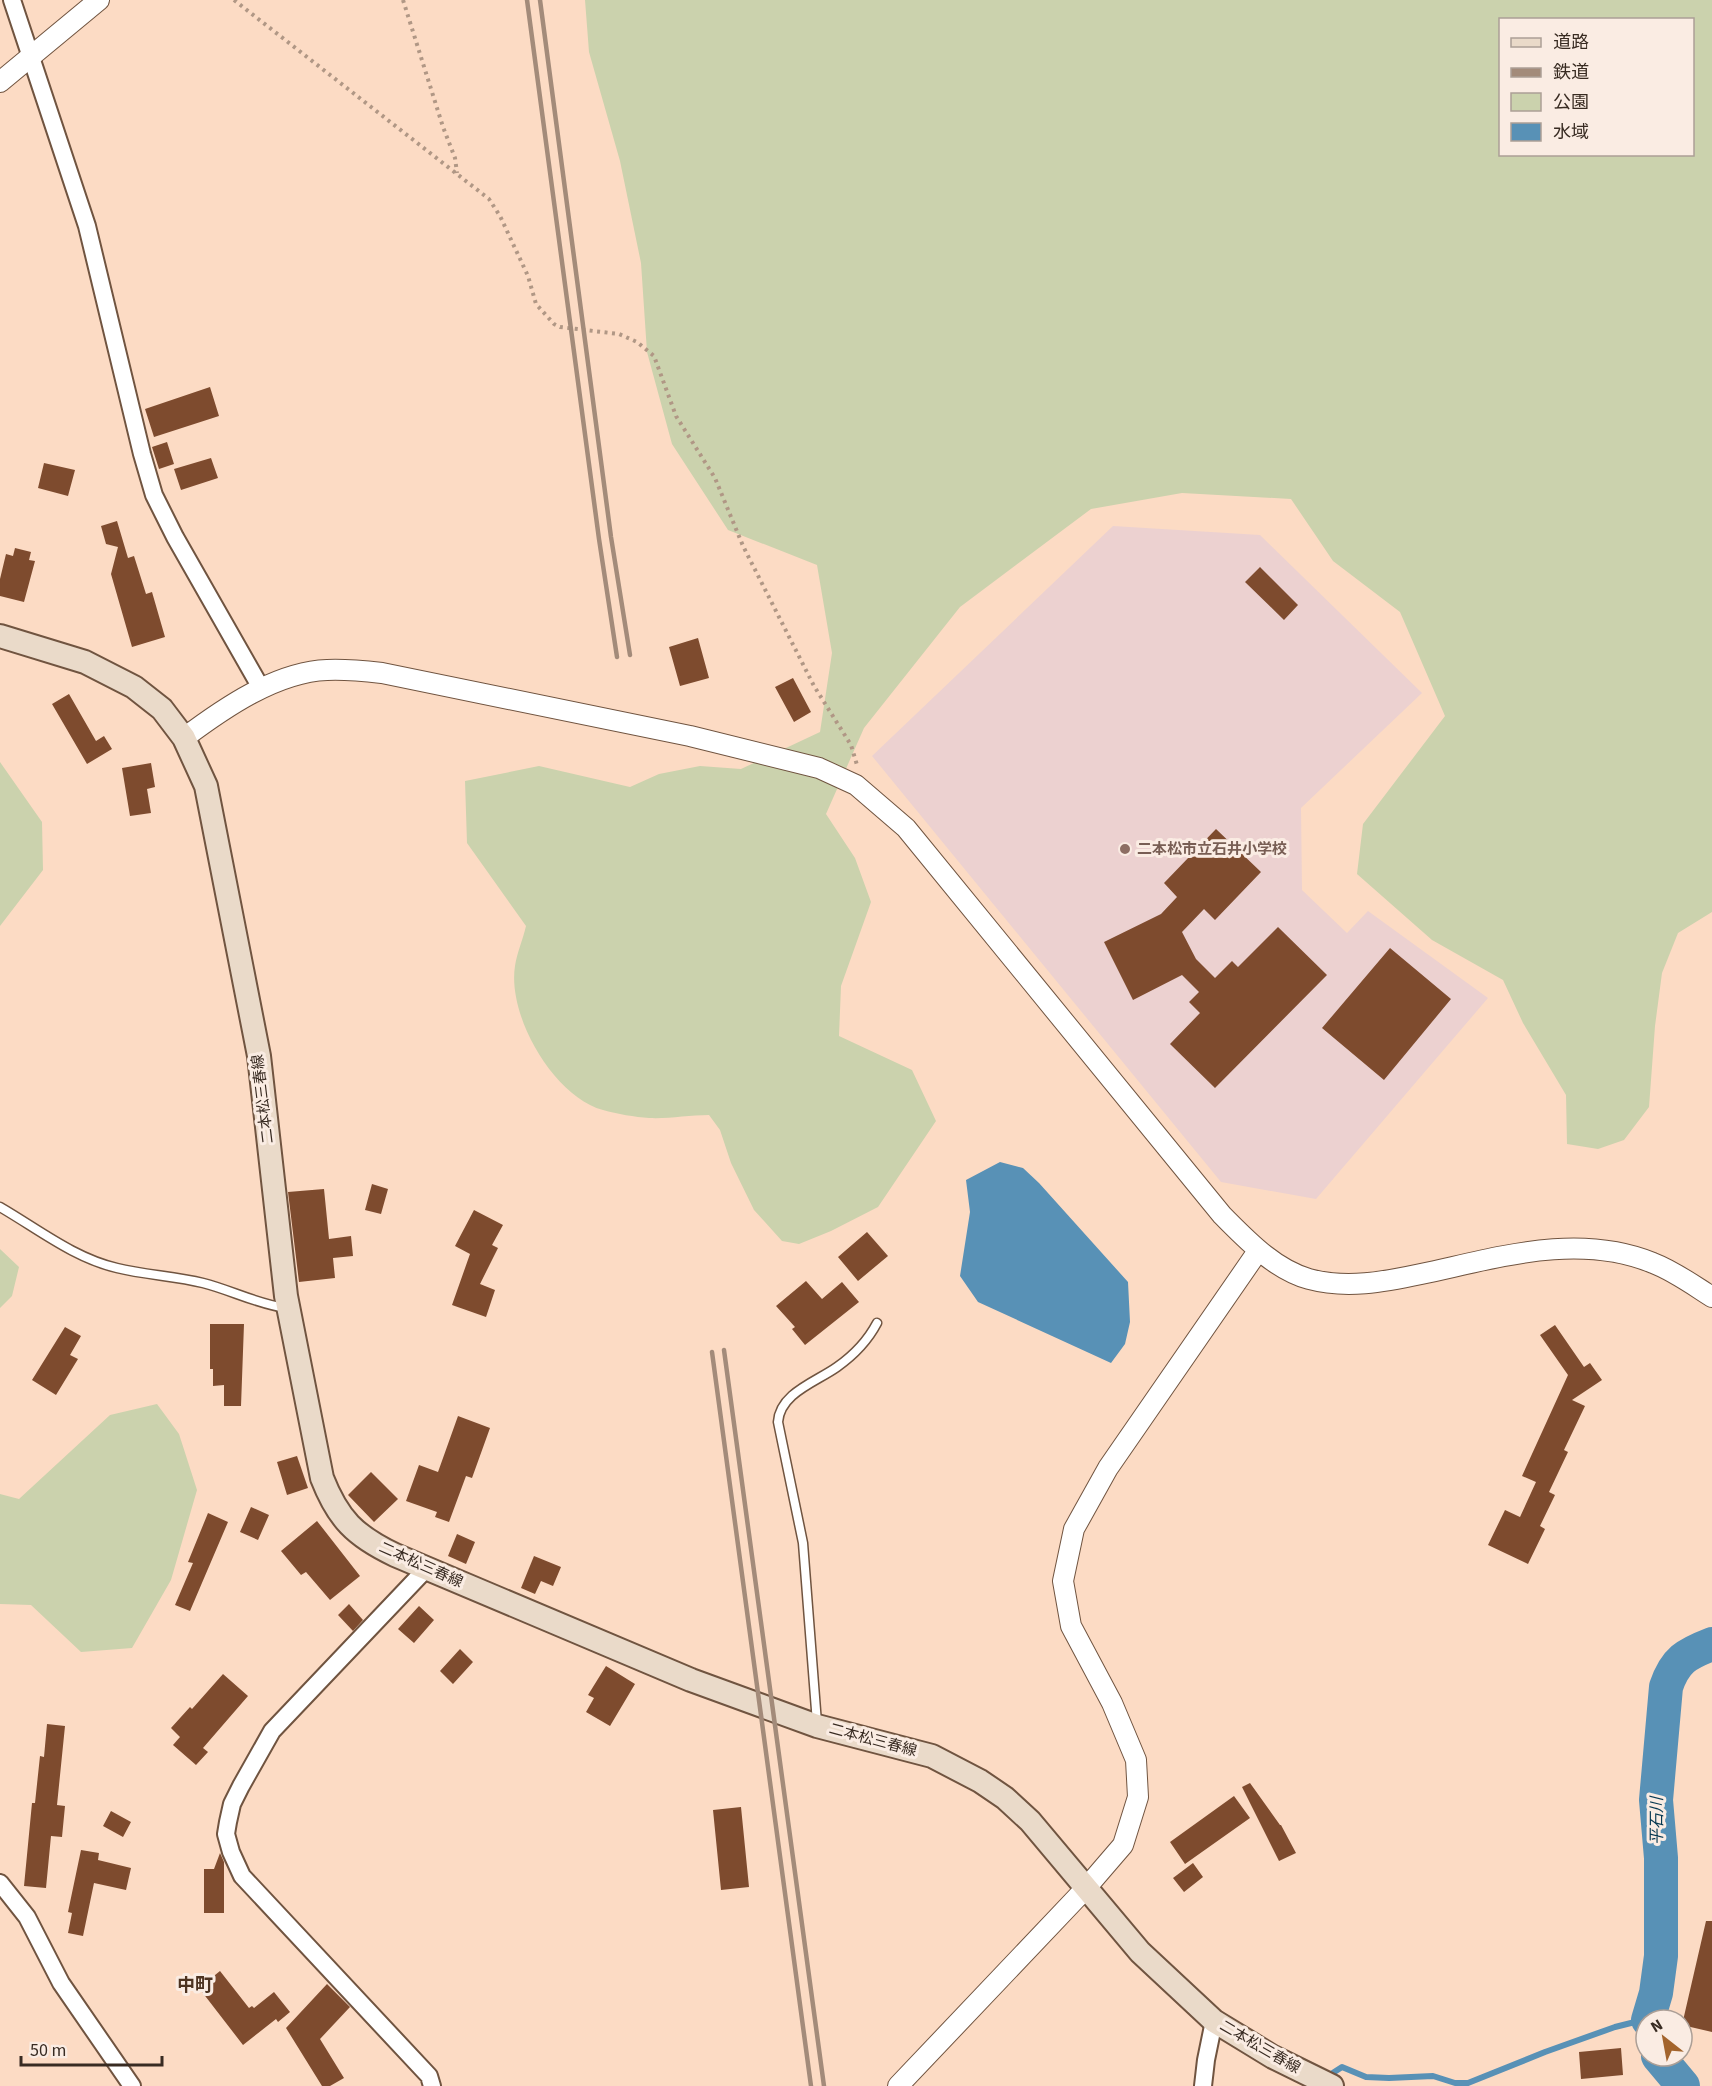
<svg xmlns="http://www.w3.org/2000/svg" width="1712" height="2086" viewBox="0 0 1712 2086" font-family="'Source Sans 3','Noto Sans JP',sans-serif">
<style>
.education{fill:#ecd1d0}
.green{fill:#cbd2ad;fill-rule:evenodd}
.water{fill:#5891b6}
.lines{fill:none;stroke-linecap:round;stroke-linejoin:round}
.stream{stroke:#5891b6;stroke-width:6}
.river{stroke:#5891b6;stroke-width:34}
.building{fill:#7e4b2e}
.service-casing{stroke:#705440;stroke-width:11}
.minor-casing{stroke:#705440;stroke-width:20}
.tertiary-casing{stroke:#705440;stroke-width:22}
.secondary-casing{stroke:#705440;stroke-width:26}
.path{stroke:#b09785;stroke-width:4;stroke-dasharray:3 4.5;stroke-linecap:butt}
.service{stroke:#fff;stroke-width:8}
.minor{stroke:#fff;stroke-width:16}
.tertiary{stroke:#fff;stroke-width:20}
.secondary{stroke:#eadac9;stroke-width:22}
.rail{stroke:#a38b7a;stroke-width:4.5}
.education-dot{fill:#8d6e63;stroke:#faece3;stroke-width:2}
.labels{text-anchor:middle;dominant-baseline:central;stroke-width:6;stroke-linejoin:round;paint-order:stroke}
.education-label{font-size:15px;font-weight:bold;fill:#785e54;stroke:#faece3;text-anchor:start}
.street-label{font-size:15px;fill:#382b22;stroke:#faece3}
.water-label{font-size:16px;font-style:italic;fill:#063851;stroke:#faece3}
.quarter-label{font-size:18px;font-weight:bold;fill:#4d3321;stroke:#faece3}
</style>
<rect width="100%" height="100%" fill="#fcdbc4"/>
<path class="education" d="M1113 526 1260 535 1422 693 1301 808 1302 890 1347 933 1368 911 1488 998 1316 1199 1221 1182 872 756Z"/>
<path class="green" d="M585 0H1712V912L1678 933 1662 973 1655 1026 1649 1107 1624 1140 1598 1149 1567 1144 1566 1095 1523 1023 1503 980 1432 940 1357 874 1363 824 1445 716 1400 612 1333 561 1291 499 1182 493 1091 509 960 607 864 728 826 814 855 858 871 902 841 986 839 1036 912 1070 936 1121 878 1207 831 1231 799 1244 782 1241 754 1210 731 1163 720 1130 709 1115C689 1115 668 1119 649 1118 635 1117 617 1114 603 1110 554 1097 507 1016 515 966 517 953 523 939 526 926L467 843 465 781 539 766 630 787 659 774 700 766 741 769 820 732 832 653 817 565 728 530 672 444 647 352 641 263 620 161 589 52ZM1500 20H1692V154H1500Z
M0 762 42 822 43 870 0 926Z
M0 1249 19 1267 12 1296 0 1308Z
M157 1404 179 1434 197 1490 171 1580 132 1648 81 1652 31 1605 0 1604V1494L19 1499 110 1415Z"/>
<path class="water" d="M1000 1162 1023 1168 1039 1183 1128 1282 1130 1322 1125 1344 1111 1363 978 1302 960 1276 970 1212 966 1180Z"/>
<g class="lines">
<path class="stream" d="M1325 2078 1342 2067 1366 2077 1389 2078 1433 2076 1455 2083H1468L1545 2052 1615 2027 1647 2019"/>
<path class="river" d="M1648 2020 1656 1993 1661 1956V1858L1656 1800 1666 1687C1675 1660 1686 1654 1712 1644
M1658 2056 1683 2086"/>
</g>
<path class="building" d="M210 387 219 416 154 437 145 409Z
M167 442 174 464 159 469 152 447Z
M211 458 218 478 181 490 174 469Z
M44 463 75 470 68 496 38 488Z
M117 521 128 558 134 556 146 594 152 592 165 637 132 647 111 574 118 547 106 544 101 526Z
M15 548 31 552 29 560 35 561 24 602 0 596V579L6 554 13 556Z
M1260 567 1298 605 1284 620 1245 582Z
M698 638 709 678 680 686 669 647Z
M793 678 811 712 794 722 775 687Z
M69 694 96 741 104 736 112 749 87 764 52 704Z
M151 763 155 787 147 789 151 813 130 816 122 768Z
M1216 829 1261 872 1215 920 1204 909 1182 932 1196 959 1215 978 1232 961 1238 967 1278 927 1327 975 1215 1088 1170 1044 1200 1013 1189 1002 1199 992 1182 975 1133 1000 1104 942 1161 914 1177 897 1164 883Z
M1390 948 1451 999 1384 1080 1322 1028Z
M372 1184 388 1189 381 1214 365 1210Z
M324 1189 329 1239 351 1236 353 1256 333 1258 335 1278 299 1282 288 1192Z
M474 1210 503 1225 492 1245 498 1248 480 1284 495 1290 486 1317 452 1305 470 1254 455 1246Z
M867 1232 888 1256 858 1281 838 1257Z
M806 1281 822 1299 842 1282 859 1302 805 1345 792 1329 795 1327 776 1306Z
M210 1324H244L241 1406H224V1385L213 1386V1369H210Z
M1555 1325 1584 1367 1590 1363 1602 1380 1572 1400 1585 1406 1564 1450 1568 1452 1549 1492 1555 1495 1540 1526 1545 1529 1528 1564 1488 1545 1505 1510 1520 1517 1536 1482 1522 1476 1568 1375 1540 1335Z
M65 1327 81 1336 70 1355 78 1359 56 1395 32 1380Z
M458 1416 490 1428 472 1478 466 1476 449 1522 435 1517 437 1512 406 1501 419 1465 438 1472Z
M297 1456 308 1488 287 1495 277 1462Z
M371 1472 398 1499 374 1522 348 1495Z
M251 1507 269 1515 258 1540 240 1532Z
M208 1513 228 1522 190 1611 175 1605 193 1563 188 1562Z
M317 1521 360 1576 330 1600 306 1572 301 1575 281 1551Z
M457 1534 475 1542 466 1564 448 1556Z
M534 1556 561 1567 553 1586 541 1581 535 1594 521 1588Z
M349 1604 363 1620 353 1631 338 1615Z
M419 1606 434 1620 414 1643 398 1629Z
M460 1649 473 1662 453 1684 440 1671Z
M606 1666 635 1684 610 1726 586 1712 594 1698 588 1695Z
M223 1674 248 1696 203 1748 208 1752 196 1765 173 1745 180 1737 171 1728 190 1707 192 1709Z
M47 1724 65 1726 57 1805 65 1806 62 1837 51 1836 46 1888 24 1886 32 1803H35L40 1756 44 1757Z
M1250 1783 1280 1825H1281L1296 1853 1279 1861 1242 1787Z
M1234 1796 1250 1818 1185 1864 1170 1842Z
M741 1807 749 1887 721 1890 713 1810Z
M111 1811 131 1822 123 1837 103 1826Z
M81 1850 99 1853 98 1860 131 1868 126 1890 94 1883 83 1936 68 1933 72 1913 68 1912Z
M220 1853 224 1862V1913H204V1869H214Z
M1193 1863 1203 1877 1184 1892 1173 1878Z
M1706 1921H1712V2032L1682 2025Z
M220 1971 249 2008 252 2006 254 2008 274 1992 290 2012 278 2022 276 2019 243 2045 199 1988Z
M327 1984 350 2007 320 2039 344 2078 330 2086H322L286 2028Z
M1621 2048 1623 2075 1581 2079 1579 2052Z"/>
<g class="lines">
<defs>
<path id="service" d="M0 1207C38 1229 74 1258 117 1268 145 1275 175 1276 203 1283 231 1290 257 1304 286 1308
M817 1723 803 1543 778 1422C780 1393 816 1382 837 1367 854 1355 867 1342 877 1323"/>
<path id="minor" d="M12 0 87 226 142 454 154 495 175 537 261 688
M426 1569 272 1731 241 1786 232 1804 228 1822 226 1834 231 1852 242 1876 429 2076 432 2086
M0 1883 27 1917 61 1983 132 2086
M1203 2086 1206 2060 1214 2021"/>
<path id="tertiary" d="M0 82 99 0
M184 738C224 708 276 672 327 670 346 669 364 671 382 673L690 736 819 768 856 785 906 828 1222 1215C1247 1240 1274 1269 1309 1279 1346 1289 1384 1282 1421 1274 1497 1258 1577 1232 1653 1263 1674 1271 1693 1285 1712 1297
M898 2086 1086 1888 1123 1845 1138 1797 1136 1760 1112 1703 1071 1626 1063 1581 1074 1529 1108 1468 1258 1251"/>
<path id="secondary" d="M0 636 85 662 134 687 162 709 184 738 206 786 259 1056 286 1296 322 1478C338 1519 355 1536 395 1555L691 1680 817 1726 932 1756 980 1781 1005 1798 1030 1821 1140 1952 1214 2021 1273 2057 1332 2086"/>
</defs>
<use href="#service" class="service-casing"/>
<use href="#minor" class="minor-casing"/>
<use href="#tertiary" class="tertiary-casing"/>
<use href="#secondary" class="secondary-casing"/>
<path class="path" d="M234 0 489 199 500 216 528 276 536 304 554 324 560 327 619 334 637 342 654 356 676 416 715 478 743 546 814 686 851 745 857 765
M403 0 443 127 455 158 457 173"/>
<use href="#service" class="service"/>
<use href="#minor" class="minor"/>
<use href="#tertiary" class="tertiary"/>
<use href="#secondary" class="secondary"/>
<path class="rail" d="M527 0 599 539 617 657
M540 0 611 537 630 655
M724 1350 824 2086
M712 1352 811 2086"/>
</g>
<circle class="education-dot" cx="1125" cy="849" r="6"/>
<g class="labels">
<g class="education-label">
<text x="1137" y="849">二本松市立石井小学校</text>
</g>
<g class="street-label">
<text transform="translate(263 1099) rotate(-97)">二本松三春線</text>
<text transform="translate(421 1565) rotate(24)">二本松三春線</text>
<text transform="translate(873 1740) rotate(15)">二本松三春線</text>
<text transform="translate(1260 2047) rotate(30)">二本松三春線</text>
</g>
<g class="water-label">
<text transform="translate(1657 1821) rotate(-90)">平石川</text>
</g>
<g class="quarter-label">
<text x="195" y="1985">中町</text>
</g>
</g>
<rect x="1499" y="18" width="195" height="138" fill="#faece3" stroke="#ac9f96" stroke-width="1.5"/>
<rect x="1511" y="38" width="30" height="9" fill="#eadac9" stroke="#ac9f96" stroke-width="1.5"/>
<text x="1553" y="48" font-size="18" fill="#382b22">道路</text>
<rect x="1511" y="68" width="30" height="9" fill="#a38b7a" stroke="#ac9f96" stroke-width="1.5"/>
<text x="1553" y="78" font-size="18" fill="#382b22">鉄道</text>
<rect x="1511" y="93" width="30" height="18" fill="#cbd2ad" stroke="#ac9f96" stroke-width="1.5"/>
<text x="1553" y="108" font-size="18" fill="#382b22">公園</text>
<rect x="1511" y="123" width="30" height="18" fill="#5891b6" stroke="#ac9f96" stroke-width="1.5"/>
<text x="1553" y="138" font-size="18" fill="#382b22">水域</text>
<g transform="translate(1664 2038) rotate(329)"><circle r="28" fill="#faece3" stroke="#ac9f96" stroke-width="1.5"/>
<path d="M0-4.5L10 22L0 15L-10 22Z" fill="#a3642c"/>
<text y="-9" font-size="16" font-weight="bold" text-anchor="middle" fill="#382b22">N</text>
</g>
<path d="M21 2056v9h141v-9" fill="none" stroke="#382b22" stroke-width="3"/>
<text x="30" y="2056" font-size="18" fill="#382b22" stroke="#faece3" stroke-width="4.5" paint-order="stroke">50 m</text>
</svg>
